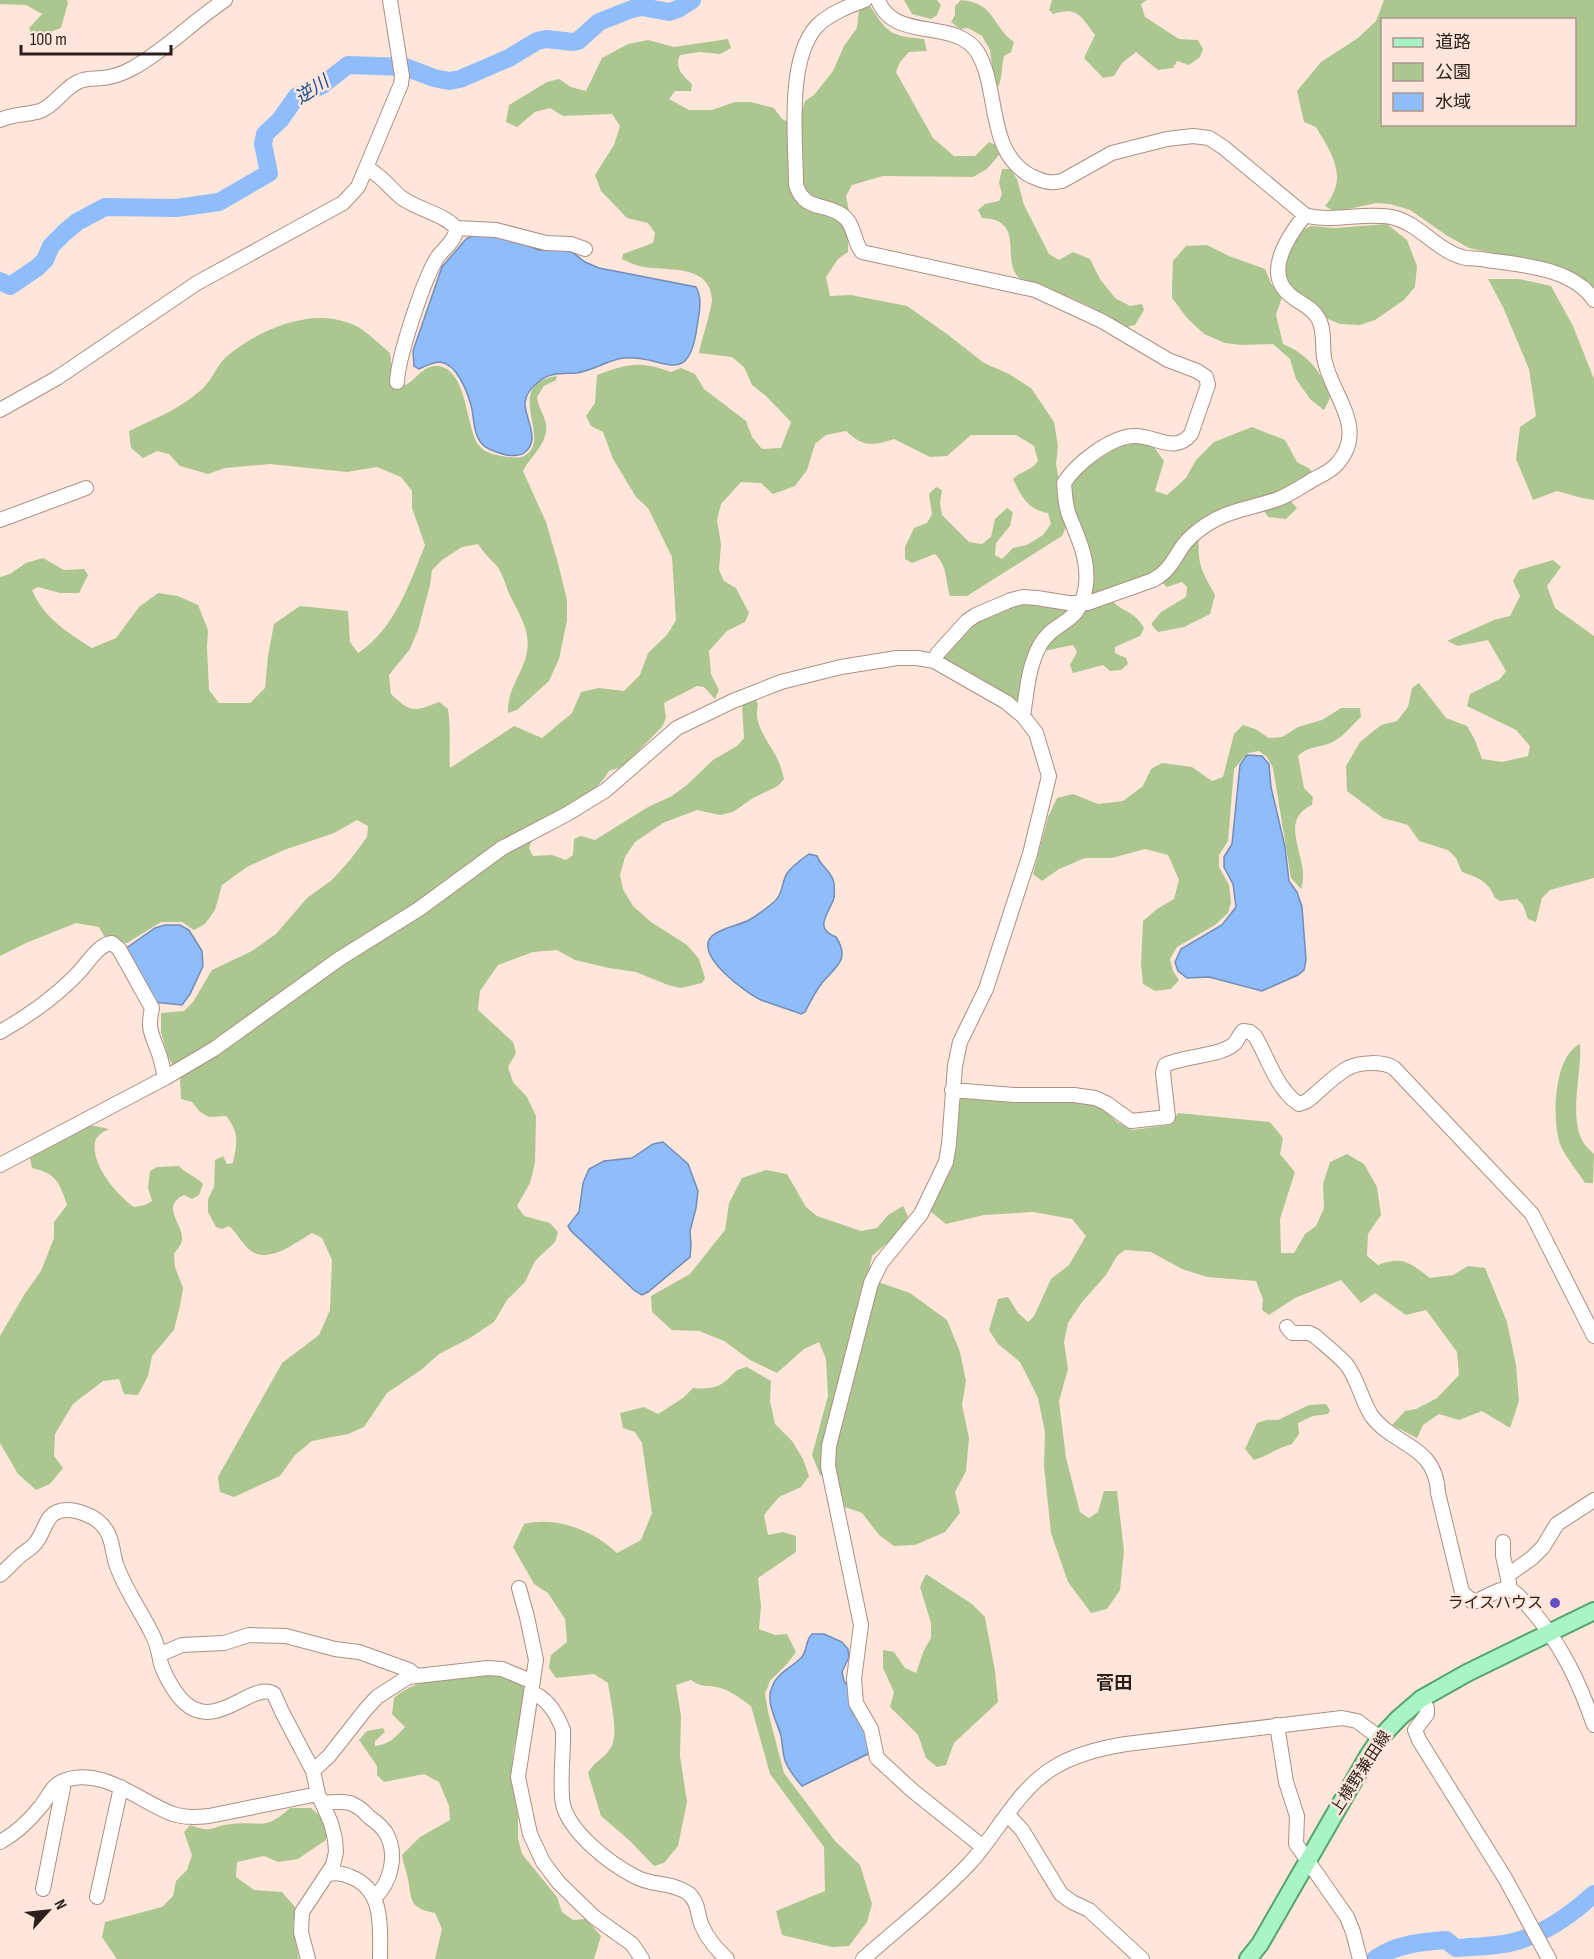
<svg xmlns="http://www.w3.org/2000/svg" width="1594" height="1959" viewBox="0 0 1594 1959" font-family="'Sofia Sans Condensed','Noto Sans JP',sans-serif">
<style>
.green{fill:#acc690;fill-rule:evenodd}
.water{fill:#8fbcfb;stroke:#718db8;stroke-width:1.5}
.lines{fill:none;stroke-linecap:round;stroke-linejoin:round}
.river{stroke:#8fbcfb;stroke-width:18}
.minor-casing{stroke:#ab9083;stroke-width:16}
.major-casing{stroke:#56a46e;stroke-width:20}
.minor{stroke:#fff;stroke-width:14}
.major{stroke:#a8f4c4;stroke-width:16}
.poi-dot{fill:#644fc8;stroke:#fee6db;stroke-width:2}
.labels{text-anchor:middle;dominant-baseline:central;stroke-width:5;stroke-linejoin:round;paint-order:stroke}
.poi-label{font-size:16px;fill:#2a1f1a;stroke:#fee6db;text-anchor:end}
.street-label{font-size:16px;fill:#2a1f1a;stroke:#fee6db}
.water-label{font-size:18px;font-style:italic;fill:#114992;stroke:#fee6db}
.neighbourhood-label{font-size:18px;font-weight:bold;fill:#2a1f1a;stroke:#fee6db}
</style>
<rect width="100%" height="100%" fill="#fee6db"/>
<path class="green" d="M0 0H67L68 3 61 28 33 38 29 28 42 14 26 5 0 4Z
M904 0H937L941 5 937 15 931 19 912 14Z
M961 0C996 3 992 27 1014 42L1011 52 1004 56C1001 67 1003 77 998 87L994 83 990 50 982 36 968 28 960 29 951 22 955 15V6Z
M1052 0H1147L1141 4 1145 17 1179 39 1198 40 1203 49 1200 57 1189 65 1177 61 1173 68 1158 70 1136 52 1122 63 1114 76 1103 78 1084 58 1095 35C1081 17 1078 6 1053 14L1049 10Z
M1384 0H1594V290L1581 278 1554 265 1469 248 1446 235 1410 210 1390 204 1376 203 1335 212 1325 206C1349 178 1332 154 1316 127L1304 122 1297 91 1321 62 1358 38 1376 21ZM1382 20H1574V124H1382Z
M870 6C888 34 891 36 924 39L927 51 909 52 900 62 896 72 933 138 954 156H975L989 142 996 145 999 155 987 169 973 177 883 176 852 185 846 196 849 211 848 252 838 259 826 277 830 296 851 295 907 306 947 334 984 363 1009 374 1031 388 1054 422 1058 446 1056 464 1067 525 1062 536 967 596H950C945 579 948 567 935 554L912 563 905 559V547L914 528 927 523 932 514 929 494 936 487 942 490 940 503 942 515 969 542 982 544 991 537 995 519 1007 508 1013 512 1010 526 996 543 995 555 1002 559 1013 548 1027 545 1043 535 1051 524 1048 513C1028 510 1021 496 1013 479 1022 470 1030 472 1038 461L1034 446 1016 435H971L947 456 930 457 894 439C873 446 863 447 846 431L826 435 815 444 807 470 795 486 773 494 761 483 741 482 721 504 717 520 721 544 719 570 724 581 736 588 749 613 745 622 727 631 709 651 711 674 719 690 715 699 704 687 697 686 664 703 666 718 662 727 622 767 609 771C592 800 559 810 531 824L532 840 529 848 533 856 552 855 566 860 573 855 574 839 581 836 595 840 648 807 672 796 688 784 713 760 737 746 744 738 742 704 755 698 758 704C753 724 767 739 776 756 780 763 782 772 784 779L778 786 753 798 733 812 720 815 697 810 663 823 635 842 625 857 620 875 623 889 633 906 651 922 687 945 699 959 705 978 702 983 681 988 668 985 636 972 609 968 575 960 557 950 533 952 498 965 480 991 478 1010 513 1042 516 1053 508 1067 513 1082 527 1097 536 1116 535 1163 530 1183 517 1206 524 1216 550 1223 558 1232 555 1242 535 1261 525 1282 507 1300 494 1322 470 1338 439 1354 421 1370 387 1393 364 1427 348 1434 312 1441 295 1455 280 1476 234 1497 220 1492 218 1477 282 1363 319 1335 330 1310 332 1260 322 1238 312 1233C296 1242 270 1264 251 1251 244 1246 236 1232 229 1226L222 1229 216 1227 208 1212V1199L214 1187 215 1160 223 1156 227 1164 233 1163C237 1141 240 1134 226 1116L209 1117 200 1112 192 1102 181 1099 180 1077 168 1057 161 1032V1013L184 1011 193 1002 212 970 252 951 276 934 307 898 332 880 350 860 367 837 368 826 357 820 334 833 284 850 247 867 222 885 215 910 205 924 194 930 182 922H161L127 943 107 941 99 927 76 923 26 943 0 956V577L10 574 26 563 43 558 64 570 84 569 88 575 79 593H60L38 587 32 590C43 617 68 633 92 648L116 638 139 607 158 593 178 596 198 605 208 630 207 647 209 690 219 703H250L265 688 268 656 274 624 300 606 348 611 350 642 358 653C394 630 410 583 425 545L412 508V491L401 477 377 467 347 472 270 464 225 468 208 474 180 466 169 454 157 451 143 458 131 448 129 431C154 419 180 409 201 390 212 381 216 366 226 357 259 329 316 304 358 327 370 334 380 345 390 353L394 386C398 386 404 386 407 384 418 378 423 365 438 366 467 369 466 426 478 444 483 452 492 454 501 456 507 457 517 459 524 456 555 440 500 385 557 376L556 380 544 386 537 397C538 407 544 414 546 424 549 442 531 456 523 471L546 522 558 563 567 600V620L559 659 549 681 517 710 508 713C507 690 521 676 526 656 533 631 517 612 508 591 505 583 502 572 496 565 489 558 484 553 478 544L462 547 442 560 432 570 430 585 418 630 410 649 389 675 391 694C411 713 413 712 439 702L448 709C451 729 449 748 450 768L514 726 542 738 572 713 581 692 599 688 624 691 640 675 648 653 667 635 676 620 674 589 672 557 648 508 636 497 613 459 603 432 591 426 586 416 595 403 597 375C627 364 640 360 671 372L681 368 695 374 704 389 746 421 752 437 762 449 781 448 791 422 766 396 752 385 744 367 732 357 699 353C701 342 712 308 712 299 710 264 667 271 644 267 636 266 629 262 622 259L623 254 653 243 655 233 648 223 627 218 601 191 595 175 614 145 620 126 612 114 563 116 550 108 535 112 517 127 506 122 509 105 547 82 559 79 571 87 586 91 602 58 628 44 648 40 674 47 728 39 731 48 720 54 700 52 680 55C674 68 683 76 692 84L691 91H675L669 99 689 110H712L735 102H751L774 108 782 119 791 123 800 116 805 101 814 95 833 71 844 46 857 28 859 10Z
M1002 169H1010L1017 179 1024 205 1049 254 1059 260 1073 252 1090 259 1100 279 1115 298 1130 306 1142 304 1144 310 1135 325 1127 327C1100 311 1073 297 1044 287 1037 284 1023 282 1018 277 1001 258 1026 220 982 218L978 210 985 204 999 201 1002 194 999 183Z
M1387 224 1407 240 1417 266 1415 287 1404 300 1375 320 1360 325 1340 324 1323 317 1289 288 1283 272 1286 256 1298 232 1311 226 1334 228Z
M1207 245 1229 256 1265 269 1271 283 1282 297 1276 315 1283 344C1308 354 1323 373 1330 398L1324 410 1310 399 1296 379 1290 359 1273 344 1242 345 1225 343 1204 334 1187 318 1172 298V286L1173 261 1186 246Z
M1488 279H1519L1551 286 1573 326 1594 379V500L1582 498 1557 491 1533 500 1516 459 1520 427 1536 416 1529 369 1503 307Z
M1252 427 1285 440 1297 462 1310 469 1313 475 1288 498 1297 508 1286 519 1268 517 1258 501 1199 536C1197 565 1202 571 1215 595L1210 614 1184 627 1158 632 1151 624 1161 612 1186 597 1187 587 1182 582 1167 587 1155 576 1116 586 1112 601C1125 613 1134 611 1144 628L1140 636 1115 647V653L1126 658 1128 664 1121 670 1110 671 1103 665 1073 673 1070 665 1077 652 1073 645 1034 653 1022 700H1011L944 663 943 655C953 646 961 635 972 625 998 600 1057 599 1091 595V569L1072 514 1069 489 1077 474 1112 451 1132 442 1154 447 1164 461 1155 491 1167 495 1186 478 1196 460 1214 442Z
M1553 560 1561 567 1547 586 1555 608 1594 636V878L1550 890 1542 898 1536 922 1528 919 1523 905 1517 899 1500 901 1495 898C1488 881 1479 878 1462 872L1456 858 1448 850 1419 841 1408 825 1383 818 1347 791 1346 766 1360 742 1381 725 1397 721 1408 707 1412 688 1419 683 1446 718 1467 726 1475 740 1482 759 1502 762 1528 756 1530 746 1516 730 1467 706 1470 694 1500 679 1506 671 1488 640 1458 646 1447 641 1494 620 1510 616 1520 596 1513 581 1519 570Z
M1341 708H1360L1361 717C1353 724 1345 735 1336 740 1323 749 1310 744 1298 756L1304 788 1313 797 1312 805C1275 822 1312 860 1301 889L1291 878 1273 768 1267 757 1259 751 1248 753 1234 769 1228 841 1219 855V867L1229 885 1231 902 1228 913 1215 925 1177 947 1170 959 1173 971 1179 980 1171 989 1155 991 1143 984 1141 964 1143 921 1157 909 1174 899 1179 880 1168 855 1145 849 1112 858H1085L1059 869 1042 881 1033 874 1048 817 1057 798 1073 794 1098 804 1123 801 1143 786 1151 769 1162 763 1192 767 1212 781 1223 777 1234 734 1243 725 1255 729 1269 738 1282 737 1298 727 1322 720Z
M1580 1044C1582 1074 1569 1114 1582 1140 1584 1145 1590 1150 1594 1154L1593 1183H1585C1578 1172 1564 1155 1560 1144 1552 1119 1553 1057 1580 1044Z
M977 1096 1065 1098 1098 1104 1117 1122 1132 1130 1170 1125 1178 1113 1270 1122 1283 1138 1280 1154 1295 1172 1280 1219 1281 1253H1294L1305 1234 1316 1226 1324 1208 1323 1184 1330 1162 1347 1154 1364 1164 1377 1187 1381 1215 1368 1234 1367 1256 1378 1265C1403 1256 1409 1262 1430 1278L1453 1275 1468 1266 1485 1268 1507 1322 1516 1365 1519 1401 1510 1428 1482 1411 1459 1420 1439 1414 1423 1425 1417 1438 1392 1425 1405 1411 1416 1409 1437 1398 1459 1375 1457 1352 1426 1310 1406 1315 1375 1293 1361 1303 1341 1280 1295 1298 1269 1315 1262 1310 1263 1299 1256 1281 1207 1277 1182 1269 1151 1252 1125 1250 1117 1256 1106 1275 1082 1302 1068 1323 1064 1342 1068 1369 1059 1401 1066 1458 1080 1512 1089 1518 1098 1512 1104 1491H1117L1124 1551 1120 1590 1107 1609 1091 1613 1068 1582 1051 1533 1044 1466 1045 1432 1038 1398 1020 1362 998 1344 989 1330 998 1299 1008 1297 1018 1313 1028 1322 1034 1316 1051 1279 1069 1265 1086 1236 1072 1219 1033 1212 984 1215 946 1224 930 1211 955 1149 958 1097Z
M90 1125 109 1129C103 1132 97 1135 95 1142 91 1165 117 1195 134 1207L145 1205 152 1201 148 1188 150 1171 157 1167 179 1166C186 1174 196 1176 203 1184L199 1195 192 1199 184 1195C161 1206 181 1222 182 1237 183 1244 178 1248 174 1254L175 1267 183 1288 180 1306 174 1330 152 1356 148 1376 138 1395 124 1394 119 1379 103 1381 73 1404 55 1434 54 1456 63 1468 50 1484 36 1490 18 1474 0 1443V1336L24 1295 41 1271 54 1238V1222L67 1205C59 1182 57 1174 32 1168L30 1158 46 1148Z
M766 1170 787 1174 806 1207 817 1216 861 1231 877 1228 888 1215 903 1206 908 1216 899 1233 872 1256 869 1270 881 1283 910 1293 947 1320 960 1352 966 1381 962 1405 969 1438 966 1471 955 1492 960 1513 945 1532 915 1545 894 1546 879 1535 862 1513 845 1507 837 1495 835 1478 820 1475 812 1455 828 1396 826 1359 819 1342 804 1349 777 1373 750 1360 724 1341 699 1331 672 1330 652 1312 651 1296 690 1274 725 1230 729 1203 742 1178Z
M747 1367 771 1381 770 1401 775 1424 792 1441 803 1459 809 1476 801 1487 779 1497 764 1515 768 1535 783 1532 796 1536V1552L758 1578 761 1606 759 1629 775 1635 787 1634 796 1652 787 1664 770 1681 765 1694 768 1712 784 1773 835 1841 860 1865 872 1904 867 1922 849 1946 832 1947 782 1935 776 1911 825 1891 824 1847 770 1774 751 1706C741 1699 731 1691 720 1688 707 1684 704 1689 691 1680L676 1685 681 1716 680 1756 687 1802 678 1846 664 1863 654 1866 629 1840 601 1816 588 1773C595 1760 604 1759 610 1749 620 1735 610 1700 608 1683L594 1674 556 1678 549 1668 551 1655 567 1642 565 1619 548 1593 534 1584 513 1547 524 1524C556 1516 593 1530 617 1553L641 1540 652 1513 642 1443 635 1432 623 1428 620 1413 644 1407 658 1414 683 1398 693 1388C704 1389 717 1389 727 1380 736 1372 734 1370 747 1367Z
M1326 1404 1330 1410 1328 1414 1313 1416 1298 1423 1299 1434 1292 1444C1277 1448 1268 1456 1254 1460L1245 1449 1257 1423 1267 1420H1278L1309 1405Z
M926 1574 972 1604 985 1617 995 1671 998 1702 954 1743 946 1765 937 1767 926 1758 918 1735 890 1707 894 1692 883 1668V1650L894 1652 905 1668 916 1673 924 1650 931 1638V1623L920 1587Z
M501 1672 520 1681 526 1688 513 1753 512 1784 518 1817V1838L522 1854 557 1897 562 1912 573 1920 586 1919 601 1936 594 1959H435L442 1929 435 1913C409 1908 412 1901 408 1879 406 1870 403 1863 402 1855L420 1837 450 1820 449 1806 439 1782 424 1774 384 1782 377 1775V1766L359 1740 367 1731 383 1728 385 1732 375 1741V1746C388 1745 396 1737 405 1727L392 1714 394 1698C420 1674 467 1676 501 1672Z
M290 1808H311L326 1821V1840L298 1859 278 1862 264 1856 237 1862 236 1877 254 1890 282 1892 295 1907 293 1928 299 1959H117L102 1937 105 1922 162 1907 173 1896 176 1881 187 1870 192 1855 184 1832 190 1825C215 1834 210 1826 232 1824 261 1821 265 1831 290 1808Z"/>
<path class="water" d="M478 233 509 238 539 250 560 249 572 252 585 262 599 268 696 287C703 300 699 312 697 327 688 391 663 354 624 358 607 360 593 371 576 373 564 374 551 372 541 380 534 385 526 393 525 402 524 418 542 440 524 453 520 456 511 456 506 455 499 453 487 450 482 444 473 434 474 416 471 405 467 391 457 364 440 362 433 362 425 366 419 369L414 366 413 351 442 267 466 239Z
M1247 755 1262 756 1269 764 1271 787 1285 847 1289 881 1297 892 1302 907 1306 960 1304 970 1298 975 1262 991 1209 977 1187 978 1178 971 1175 962 1181 949 1222 925 1236 907 1233 884 1224 867V857L1232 844 1240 765Z
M809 854 817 856C821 867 832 871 834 883 834 887 835 894 834 898 830 912 812 928 836 937 851 960 835 967 822 983 815 992 810 1002 805 1012L801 1014C788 1009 774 1005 761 1000 746 993 695 956 711 937 719 928 738 926 749 920 758 915 767 908 775 901 784 893 781 881 788 872 793 865 802 859 809 854Z
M165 925H180L189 930 202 951 203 966 190 994 182 1005 154 1002 125 949 155 928Z
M663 1142 688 1164 698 1191 696 1208 690 1231 691 1245 690 1257 648 1292 642 1295 635 1291 571 1231 568 1226 579 1212 583 1183 589 1169 604 1161 632 1158 653 1144Z
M812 1634H824L842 1642 848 1649 849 1657 842 1672 844 1681 848 1686 852 1711 864 1729 870 1753 802 1786C796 1779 790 1772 786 1763 782 1754 783 1745 781 1736 777 1721 765 1702 772 1687 777 1673 791 1668 801 1658 808 1651 805 1640 812 1634Z"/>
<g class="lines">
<path class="river" d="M0 281 10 286 38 267 45 260 51 246 65 232 77 222 105 207 176 208 219 202 269 173 263 144 265 134 280 120 297 96 321 86 348 65 405 67 434 78 449 81 460 79 509 58 537 41 546 39 573 42 578 41 599 22 632 9 642 7 669 12 678 9 692 0
M1375 1959C1396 1944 1421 1942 1446 1940L1456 1948C1475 1946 1495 1947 1513 1942 1543 1935 1572 1914 1594 1894"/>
<defs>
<path id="minor" d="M865 0C849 6 828 14 816 27 786 62 796 142 796 185 805 212 824 202 842 215 855 224 853 241 862 252L1035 290 1102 321 1168 360 1197 371 1206 377 1208 385 1191 434C1175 454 1156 436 1135 436 1111 436 1076 464 1064 483 1065 493 1065 505 1069 515 1078 538 1089 559 1086 585 1080 627 1056 618 1040 645 1028 667 1027 691 1023 716
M878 0C894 43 956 17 978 53 1000 91 986 152 1031 176 1042 181 1049 184 1062 181L1112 153 1167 139 1193 136 1209 138 1223 147 1305 215C1333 223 1362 212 1391 217 1418 222 1436 250 1462 257 1468 259 1475 258 1481 259 1517 265 1571 266 1594 300
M0 120C13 114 27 115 40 111 56 105 64 87 80 81 87 78 95 79 103 78 113 77 124 73 133 68 167 49 193 21 225 0
M366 168C382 175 389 188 402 198 419 210 444 214 456 228L496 230 546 243 571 244 585 249
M397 382C398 357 423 281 437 258 443 249 457 240 456 228
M0 410 57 378 197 283 343 203 358 187 401 84 402 76 390 0
M0 520 86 488
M934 661 938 653 967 621 976 615 1011 600 1023 597 1037 598 1068 603H1088L1153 580C1168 572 1173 561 1182 547 1188 538 1197 531 1206 525 1228 510 1253 508 1278 499 1291 494 1302 486 1314 479 1322 475 1331 471 1337 464 1368 429 1333 397 1325 362 1321 348 1326 331 1318 318 1312 307 1299 303 1290 295 1263 273 1289 235 1305 215
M0 1032C30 1015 58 995 81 970 89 961 99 944 112 943L119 949 152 1008C147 1031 152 1033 159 1054 162 1062 163 1070 165 1078
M952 1090 1014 1095H1074L1095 1098 1106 1103 1131 1121 1168 1117 1163 1073 1165 1065C1184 1055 1221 1057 1235 1043 1238 1039 1240 1034 1243 1031L1250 1032 1255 1036C1268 1058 1277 1090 1299 1104L1307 1101C1320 1091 1333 1076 1348 1068 1360 1062 1383 1061 1394 1068L1532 1214 1594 1336
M0 1165 165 1078 214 1049 339 959 419 909 502 848 567 814 606 790 677 728 733 701 781 682 841 667 897 658H917L934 661 1006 702 1023 716 1036 733 1049 776 1030 854 986 989 960 1042 955 1066 949 1144 946 1162 921 1214 881 1263 871 1283 829 1446 828 1466 861 1625 854 1679 856 1703 871 1729 877 1758 913 1791 983 1847
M1287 1327 1292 1333H1309L1315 1336C1325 1345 1337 1354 1346 1364 1358 1379 1361 1399 1371 1415 1394 1447 1436 1444 1438 1493L1462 1592 1473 1602C1482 1600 1501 1587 1508 1589 1516 1591 1523 1601 1529 1607 1560 1642 1579 1681 1594 1725
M1503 1542V1556L1509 1583
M0 1575C7 1569 13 1562 20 1556 25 1551 33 1548 37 1541 44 1532 46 1516 57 1512 72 1506 98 1516 106 1530 114 1541 112 1557 118 1569 127 1593 143 1614 154 1638 158 1647 159 1655 161 1664 165 1676 175 1694 185 1703 217 1732 253 1680 274 1694L282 1712 313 1771 318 1794 331 1823 335 1839 336 1852 333 1865 302 1912 301 1932 308 1959
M1508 1575 1532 1558 1543 1547 1557 1524 1594 1500
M519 1588 527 1617 536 1660 518 1777 530 1834 543 1862 559 1883 594 1917 632 1944 642 1959
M161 1654 182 1645 224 1643 249 1635 286 1636 335 1649 359 1652 409 1670 415 1675
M531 1692C547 1698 557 1714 563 1730 564 1751 559 1784 563 1804 569 1832 610 1864 636 1877 652 1886 672 1882 688 1893 699 1902 697 1915 702 1926 708 1940 717 1949 727 1959
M1421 1699 1427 1708V1714L1415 1730 1419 1740 1505 1878 1549 1959
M1277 1725 1286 1782 1297 1816 1296 1844 1347 1917 1353 1932 1360 1959
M313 1771 329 1756 366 1709 377 1697 408 1677 488 1668 502 1669 533 1682
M322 1803C331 1802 341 1801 350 1803 358 1806 364 1811 369 1817 375 1821 382 1827 386 1833 398 1854 391 1883 374 1898
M1008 1815 1022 1830 1061 1894 1072 1902 1089 1910 1142 1959
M0 1842C17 1833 29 1821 41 1806 48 1798 51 1787 61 1782 100 1764 138 1801 173 1814 185 1818 197 1817 209 1816L318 1794
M329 1874C337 1872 343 1873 351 1877 385 1890 380 1930 380 1959
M43 1889 63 1788 62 1782
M97 1897 121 1787
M863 1959C898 1928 937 1898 969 1864 997 1834 1017 1790 1053 1768 1075 1754 1101 1748 1126 1744L1342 1718 1357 1721 1380 1738"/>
<path id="major" d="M1248 1959 1260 1944 1368 1756 1380 1738 1399 1718 1421 1699 1467 1673 1594 1611"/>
</defs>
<use href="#minor" class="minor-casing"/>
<use href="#major" class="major-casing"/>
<use href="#minor" class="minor"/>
<use href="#major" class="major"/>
</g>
<circle class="poi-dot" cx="1555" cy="1603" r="6"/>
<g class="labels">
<g class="poi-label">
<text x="1543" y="1603">ライスハウス</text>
</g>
<g class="street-label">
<text transform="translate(1361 1773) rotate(-57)">上横野兼田線</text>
</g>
<g class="water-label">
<text transform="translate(312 90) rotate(-33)">逆川</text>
</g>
<g class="neighbourhood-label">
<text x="1114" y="1683">菅田</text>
</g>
</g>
<rect x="1381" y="18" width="195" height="108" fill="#fee6db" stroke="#a9968e" stroke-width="1.5"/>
<rect x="1393" y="38" width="30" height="9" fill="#a8f4c4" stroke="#a9968e" stroke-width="1.5"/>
<text x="1435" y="48" font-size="18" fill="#2a1f1a">道路</text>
<rect x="1393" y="63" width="30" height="18" fill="#acc690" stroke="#a9968e" stroke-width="1.5"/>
<text x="1435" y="78" font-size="18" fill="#2a1f1a">公園</text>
<rect x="1393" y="93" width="30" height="18" fill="#8fbcfb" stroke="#a9968e" stroke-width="1.5"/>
<text x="1435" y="108" font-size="18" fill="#2a1f1a">水域</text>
<g transform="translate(48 1911) rotate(63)" stroke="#fee6db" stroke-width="4.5" paint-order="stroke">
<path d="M0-4.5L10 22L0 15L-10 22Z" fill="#2a1f1a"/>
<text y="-9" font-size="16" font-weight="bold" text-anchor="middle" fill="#2a1f1a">N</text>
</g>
<path d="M21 45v9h150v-9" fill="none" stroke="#2a1f1a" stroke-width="3"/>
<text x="30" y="45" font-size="18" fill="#2a1f1a" stroke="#fee6db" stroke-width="4.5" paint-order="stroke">100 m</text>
</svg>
